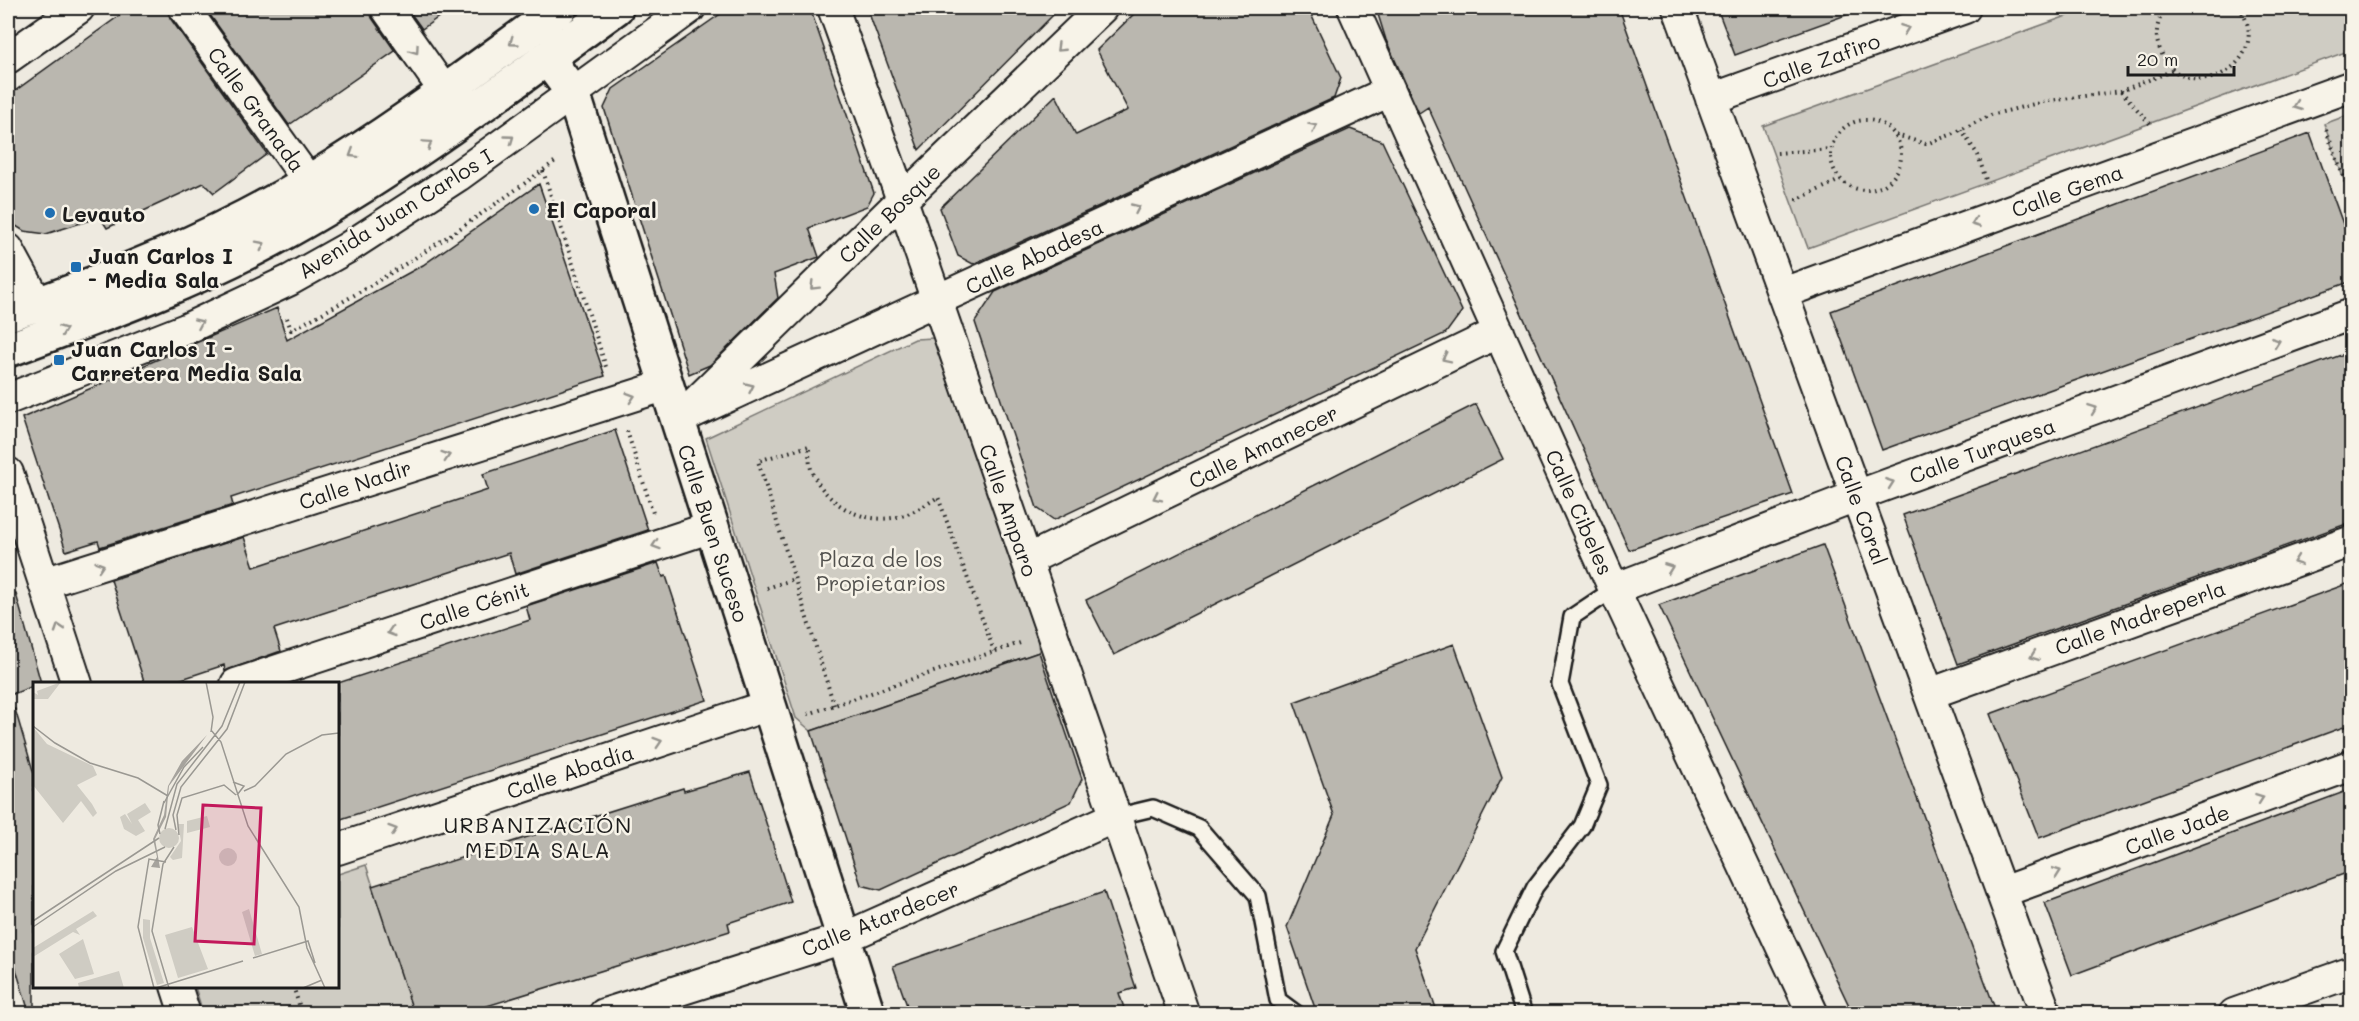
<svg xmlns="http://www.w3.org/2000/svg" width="2359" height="1021" viewBox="0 0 2359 1021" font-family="Mali,sans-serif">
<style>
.green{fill:#cfccc3;stroke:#767470;stroke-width:1.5}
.building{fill:#bab7af;stroke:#1c1c1c;stroke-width:1.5}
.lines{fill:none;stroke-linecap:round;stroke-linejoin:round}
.lane-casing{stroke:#1c1c1c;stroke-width:20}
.street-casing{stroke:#1c1c1c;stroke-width:34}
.secondary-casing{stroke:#1c1c1c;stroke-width:38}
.primary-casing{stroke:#1c1c1c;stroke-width:38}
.path{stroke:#1c1c1c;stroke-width:4;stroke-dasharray:1.5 4.5;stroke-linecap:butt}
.lane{stroke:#f7f3e8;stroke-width:15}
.street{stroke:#f7f3e8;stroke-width:30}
.secondary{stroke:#f7f3e8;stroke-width:33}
.primary{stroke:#f7f3e8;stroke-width:33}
.oneway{stroke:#94928c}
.poi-dot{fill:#1f6fb2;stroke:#f7f3e8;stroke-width:2}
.labels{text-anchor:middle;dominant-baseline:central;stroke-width:5;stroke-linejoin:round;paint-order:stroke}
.street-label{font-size:21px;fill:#1c1c1c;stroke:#f7f3e8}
.poi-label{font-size:21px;font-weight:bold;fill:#1c1c1c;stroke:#f7f3e8;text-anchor:start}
.park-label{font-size:21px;fill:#52514e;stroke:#f7f3e8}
.neighbourhood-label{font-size:22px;letter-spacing:1.5px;fill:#1c1c1c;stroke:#f7f3e8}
.inset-road{fill:none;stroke:#9a9892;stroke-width:1.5}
.view{fill:#c2185b;fill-opacity:0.15;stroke:#c2185b;stroke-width:3}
.inset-edge{fill:none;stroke:#1c1c1c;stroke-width:3}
</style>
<rect width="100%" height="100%" fill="#eeeae0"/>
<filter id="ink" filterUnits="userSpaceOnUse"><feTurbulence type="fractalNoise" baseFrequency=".0167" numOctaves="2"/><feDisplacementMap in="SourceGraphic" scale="12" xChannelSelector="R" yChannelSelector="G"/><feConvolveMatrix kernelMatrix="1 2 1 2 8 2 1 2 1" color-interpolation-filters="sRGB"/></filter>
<g filter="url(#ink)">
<path class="green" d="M2089 8H2351V50L1808 248 1763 126Z
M2351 114H2352L2351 200 2324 124Z
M934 338 1037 637 1039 652 811 731 796 718 706 438 915 339Z
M366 865 414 1013H203L195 987 338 986V874Z"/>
<path class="building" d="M130 8H167L170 18 267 154 214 193 204 183 107 228 100 217 46 234 24 231 8 221V96Z
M205 8H369L372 18 395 51 289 125Z
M407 8H451L422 29Z
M729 8H810L874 193 867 206 809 228 819 257 774 274 778 298 710 365 689 374 604 108 613 89Z
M867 8H1060L919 150Z
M1140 8H1308L1341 78 1334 98 973 264 958 256 940 208 1056 95 1076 135 1128 110 1097 50Z
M1376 8H1619L1793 494 1629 550 1428 107 1419 113 1386 40Z
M1717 8H1856L1857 11 1735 55Z
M1350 129 1382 141 1462 311 1446 333 1054 520 1037 508 975 322 995 292Z
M2310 133 2352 249V281L1882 450 1831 311Z
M539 184 605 376 231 498 233 505 100 547 98 541 66 551 22 418 277 308 287 340 423 265Z
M2352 351V522L1958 664 1903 515Z
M1476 404 1503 459 1114 655 1086 600Z
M615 430 648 530 515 574 509 553 274 629 281 651 225 671 224 665 167 684H145L111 580 244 537 254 567 488 490 483 474Z
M1823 545 1997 1014H1853L1659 605Z
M658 563 663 577 666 576 707 700 338 820V683L530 620 526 606Z
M2352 582V724L2039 838 1990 714Z
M16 594 41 683 8 696V595Z
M1454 644 1502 777 1415 948 1438 1014H1317L1287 927 1334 815 1294 702Z
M1039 652 1082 779 1071 802 881 890 861 885 811 731Z
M15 709 34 774V1008L28 1009 8 943V710Z
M750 772 791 902 728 923 730 931 461 1014H414L372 886 683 788 684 791Z
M2352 789V871L2072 975 2045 903Z
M1104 892 1136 988 1119 993 1126 1014H910L893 966Z"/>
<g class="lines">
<defs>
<path id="lane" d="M1115 817 1153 808 1199 828 1258 896 1278 1000 1297 1014
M1524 1014 1504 951 1535 887 1582 826 1599 785 1560 684 1572 617 1614 589"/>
<path id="street" d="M184 8 309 182
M386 8 445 92
M833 8 902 200 1184 1014
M1353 8 1614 589 1813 1014
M1678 8 2046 1014
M8 58 79 8
M1711 99 1965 8
M8 249 38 304
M1783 293 2352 86
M8 399 186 329 290 280 347 248 458 176 690 8
M693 405 902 200 1102 8
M677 420 1390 91
M8 473 77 684
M1027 560 1499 332
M44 583 667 385
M1614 589 1856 496 2352 314
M236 684 712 527
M1929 694 2352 541
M338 849 769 705
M2002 892 2352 765
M176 986 185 1014
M604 1014 844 938 1115 817
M2234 1014 2352 972"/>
<path id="secondary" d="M547 58 573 93 868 1014"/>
<path id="primary" d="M8 314C112 279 215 238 310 181 397 129 478 67 560 8
M8 350C97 317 187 285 271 240 394 174 504 89 616 8"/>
</defs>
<use href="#lane" class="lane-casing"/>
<use href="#street" class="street-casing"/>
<use href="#secondary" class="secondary-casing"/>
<use href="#primary" class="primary-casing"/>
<path class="path" d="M2166 8C2158 18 2154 34 2159 47 2184 117 2279 60 2239 8
M2121 91 2151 125
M1831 155a35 35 0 1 1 70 0a35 35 0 1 1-70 0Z
M1961 130 1978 155 1987 183
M2326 130 2352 200
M1896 135 1926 144 1950 135 1991 115 2042 102 2121 91 2174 70
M1777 153 1831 149
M543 171 607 370
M1796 200 1840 180
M287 318 291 330C385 281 472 222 557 160
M627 431 653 513
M767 588 794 579
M834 705 758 461 809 446C809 453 809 462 811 469 823 501 858 523 892 518 909 516 924 506 938 497L994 651
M808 714 1020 643
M293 986 302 1014"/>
<use href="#lane" class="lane"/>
<use href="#street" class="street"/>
<use href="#secondary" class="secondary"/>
<use href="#primary" class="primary"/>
</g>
<defs><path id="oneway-chevron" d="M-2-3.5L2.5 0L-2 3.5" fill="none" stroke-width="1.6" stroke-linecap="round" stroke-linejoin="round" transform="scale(1.5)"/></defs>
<g class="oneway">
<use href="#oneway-chevron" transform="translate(1905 29) rotate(-20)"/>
<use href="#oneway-chevron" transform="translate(513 42) rotate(144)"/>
<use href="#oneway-chevron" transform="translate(1060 48) rotate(136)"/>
<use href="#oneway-chevron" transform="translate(415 50) rotate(55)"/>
<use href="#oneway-chevron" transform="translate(2297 106) rotate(160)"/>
<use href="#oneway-chevron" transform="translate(1313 127) rotate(-25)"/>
<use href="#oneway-chevron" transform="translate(510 139) rotate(-36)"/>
<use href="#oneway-chevron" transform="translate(428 144) rotate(-34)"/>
<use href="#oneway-chevron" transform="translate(353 154) rotate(148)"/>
<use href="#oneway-chevron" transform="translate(1136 208) rotate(-25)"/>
<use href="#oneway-chevron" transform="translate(1975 223) rotate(160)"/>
<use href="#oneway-chevron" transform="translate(261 245) rotate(-27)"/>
<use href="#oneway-chevron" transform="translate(814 286) rotate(135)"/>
<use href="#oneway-chevron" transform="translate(199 323) rotate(-24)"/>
<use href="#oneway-chevron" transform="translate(63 330) rotate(-20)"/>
<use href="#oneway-chevron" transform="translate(2276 342) rotate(-20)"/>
<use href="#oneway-chevron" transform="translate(1446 358) rotate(154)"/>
<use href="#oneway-chevron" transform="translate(750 387) rotate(-25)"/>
<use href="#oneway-chevron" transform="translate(631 397) rotate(-18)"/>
<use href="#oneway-chevron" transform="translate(2093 409) rotate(-20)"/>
<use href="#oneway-chevron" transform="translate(446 456) rotate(-18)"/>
<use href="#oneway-chevron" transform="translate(1890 483) rotate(-20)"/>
<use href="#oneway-chevron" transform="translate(1157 497) rotate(154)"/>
<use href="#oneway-chevron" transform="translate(656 545) rotate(162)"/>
<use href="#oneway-chevron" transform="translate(2297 561) rotate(160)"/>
<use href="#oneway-chevron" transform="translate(100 566) rotate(-18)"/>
<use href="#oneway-chevron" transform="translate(1669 568) rotate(-21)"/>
<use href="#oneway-chevron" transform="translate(59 628) rotate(-108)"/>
<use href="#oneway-chevron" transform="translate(391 632) rotate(162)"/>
<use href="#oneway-chevron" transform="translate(2034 656) rotate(160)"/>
<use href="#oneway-chevron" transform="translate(658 742) rotate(-18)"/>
<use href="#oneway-chevron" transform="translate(2260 798) rotate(-20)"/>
<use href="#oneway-chevron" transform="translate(393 830) rotate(-18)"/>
<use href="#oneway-chevron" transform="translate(2057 872) rotate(-20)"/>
</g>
</g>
<g class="poi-dot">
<circle cx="534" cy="209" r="6"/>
<circle cx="50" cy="213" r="6"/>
<rect x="70" y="261" width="12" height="12" rx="3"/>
<rect x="53" y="354" width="12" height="12" rx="3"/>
</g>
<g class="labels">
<g class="street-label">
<text transform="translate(1821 60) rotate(-20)">Calle Zafiro</text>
<text transform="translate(257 109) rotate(54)">Calle Granada</text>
<text transform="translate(2067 190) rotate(-20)">Calle Gema</text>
<text transform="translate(395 213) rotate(-32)">Avenida Juan Carlos I</text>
<text transform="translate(889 213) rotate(-44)">Calle Bosque</text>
<text transform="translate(1034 256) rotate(-25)">Calle Abadesa</text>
<text transform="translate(1263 446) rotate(-26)">Calle Amanecer</text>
<text transform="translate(1982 450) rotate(-20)">Calle Turquesa</text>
<text transform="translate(355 484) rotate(-18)">Calle Nadir</text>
<text transform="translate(1009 510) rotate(71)">Calle Amparo</text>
<text transform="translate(1862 510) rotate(70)">Calle Coral</text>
<text transform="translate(1580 512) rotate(66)">Calle Cibeles</text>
<text transform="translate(714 533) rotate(72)">Calle Buen Suceso</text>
<text transform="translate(474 605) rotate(-18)">Calle Cénit</text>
<text transform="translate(2140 617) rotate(-20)">Calle Madreperla</text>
<text transform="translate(570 771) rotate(-18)">Calle Abadía</text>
<text transform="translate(2177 829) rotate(-20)">Calle Jade</text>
<text transform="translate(880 918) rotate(-22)">Calle Atardecer</text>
</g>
<g class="poi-label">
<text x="546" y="209">El Caporal</text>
<text x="62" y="213">Levauto</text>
<text x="88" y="255">Juan Carlos I<tspan x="88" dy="24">- Media Sala</tspan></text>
<text x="71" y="348">Juan Carlos I -<tspan x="71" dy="24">Carretera Media Sala</tspan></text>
</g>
<g class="park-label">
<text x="881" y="558">Plaza de los<tspan x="881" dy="24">Propietarios</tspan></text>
</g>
<g class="neighbourhood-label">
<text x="538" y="824">URBANIZACIÓN<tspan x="538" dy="25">MEDIA SALA</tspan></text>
</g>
</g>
<g transform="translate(33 682)">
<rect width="306" height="306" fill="#eeeae0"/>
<path d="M28 0 15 17H0V10L5 13 4 9ZM0 45 14 62 60 84 64 93 44 103 59 122 64 131 60 135 48 119 30 141 0 103ZM112 121 118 130 105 138 112 149 103 154 91 147 87 135 92 132 99 142 94 132ZM174 134 177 145 154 151V139ZM145 142H151L149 176 140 178 137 175 148 159ZM126 156a10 10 0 1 1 20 0a10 10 0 1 1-20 0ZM186 175a9 9 0 1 1 18 0a9 9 0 1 1-18 0ZM216 227 229 272 222 274 209 230ZM60 229 64 234 43 247 47 253 40 250 0 275V266ZM110 237 117 238V256L131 301 124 303 110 256ZM159 245 175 287 145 296 132 253ZM50 257 61 292 42 297 26 272ZM86 289 91 306H46L45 301Z" fill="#cfccc3"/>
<path d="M174 53 136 104 133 135 122 157 127 186 118 185 124 175 120 157 131 133 135 104 149 79Z" fill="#a6a39d"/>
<path class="inset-road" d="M173 0 180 35 178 50M0 44 22 61 57 81 105 96 135 114M178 48 188 60 215 144 266 225 274 266 292 306M200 100 211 104 204 113M211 109 222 104 253 72 289 53 306 51M131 121 151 85 170 65M132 147 144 102 189 44 207 0M143 148 140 133 148 105 194 47 212 0M127 152 125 143 131 119M146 153 144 133 149 116 191 103 203 113M0 239 126 156M0 245 83 189 132 165M220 276 275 259 282 281M121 306 105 245 116 177 133 180M123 306 210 279M136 306 119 249 130 182 141 165M270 306 289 298"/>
<path class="view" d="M170 123 228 126 221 262 162 259Z"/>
<rect width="306" height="306" class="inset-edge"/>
</g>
<rect width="2359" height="1021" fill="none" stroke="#f7f3e8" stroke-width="30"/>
<rect x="15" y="15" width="2329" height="991" fill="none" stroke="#1c1c1c" stroke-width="2" filter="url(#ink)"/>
<path d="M2128 66v9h106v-9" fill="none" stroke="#1c1c1c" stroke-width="3"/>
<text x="2137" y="66" font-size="18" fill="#1c1c1c" stroke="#f7f3e8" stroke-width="4.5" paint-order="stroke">20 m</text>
</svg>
